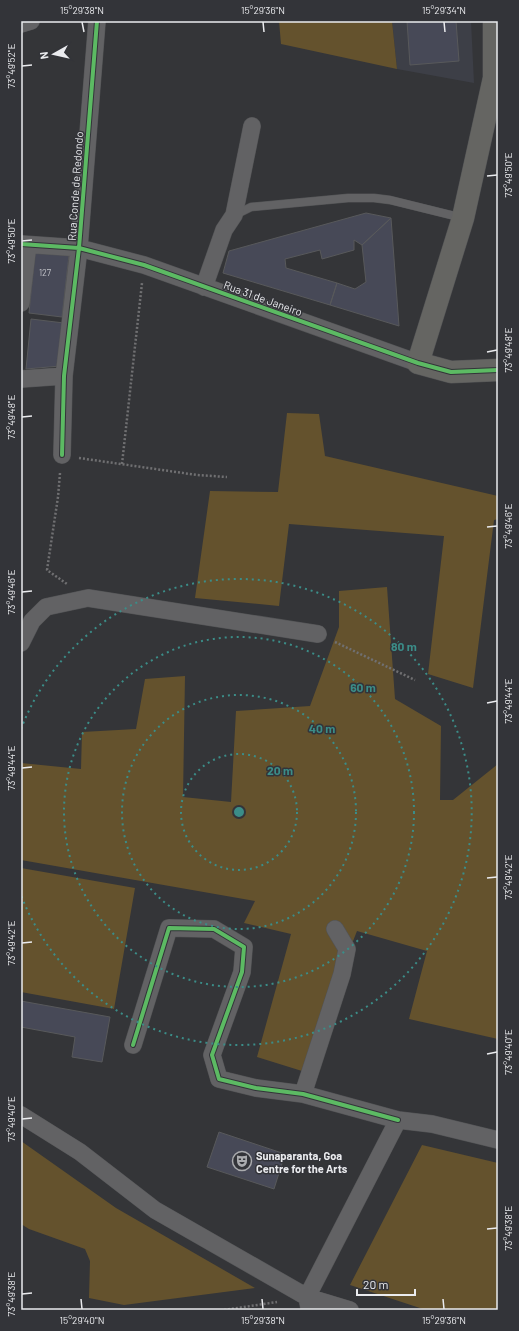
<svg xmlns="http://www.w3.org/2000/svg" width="519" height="1331" viewBox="0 0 519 1331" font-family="Barlow,sans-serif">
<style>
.built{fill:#3d3f47}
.green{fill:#64522d}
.building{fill:#474957;stroke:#58595b}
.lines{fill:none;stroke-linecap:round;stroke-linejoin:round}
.lane-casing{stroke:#525355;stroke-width:9}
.street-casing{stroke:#525355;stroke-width:18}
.secondary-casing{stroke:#525355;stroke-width:23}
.path{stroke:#707072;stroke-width:2.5;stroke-dasharray:2 2;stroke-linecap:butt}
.lane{stroke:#626264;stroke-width:8}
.street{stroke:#626264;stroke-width:17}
.secondary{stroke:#656562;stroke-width:22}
.cycleway-casing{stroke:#333439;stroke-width:6}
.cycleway{stroke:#5cba63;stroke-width:4}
.ticks{fill:none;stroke:#eaebee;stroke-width:1.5}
.ring{fill:none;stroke:#3b8d88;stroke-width:2;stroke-dasharray:2 4}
.labels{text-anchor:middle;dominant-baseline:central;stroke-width:3;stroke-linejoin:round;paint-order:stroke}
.number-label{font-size:9px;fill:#c1c2c8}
.street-label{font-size:11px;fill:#eaebee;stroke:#333439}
.poi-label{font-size:11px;font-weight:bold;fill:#eaebee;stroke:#333439;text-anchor:start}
.centre{fill:#3b8d88;stroke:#333439;stroke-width:2}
.ring-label{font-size:12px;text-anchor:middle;font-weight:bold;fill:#3b8d88;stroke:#333439;stroke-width:3;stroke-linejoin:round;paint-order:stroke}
.neatline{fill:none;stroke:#eaebee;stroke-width:1.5}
.ticks-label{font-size:10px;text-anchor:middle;fill:#eaebee}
</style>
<rect width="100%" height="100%" fill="#343538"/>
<path class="built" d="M392 21H471L474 83 397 69Z"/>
<path class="green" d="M279 21H392L397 69 281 44Z
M287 413 319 414 325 456 498 496V519L494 520 473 688 428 674 444 536 289 524 279 606 195 598 210 491 278 492Z
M387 587 395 699 441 726 440 800H453L498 764V1039L409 1019 427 951 357 931 302 1071 257 1057 291 934 244 923 255 901 21 860V763L81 769 82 732 136 729 145 679 185 676 183 797 231 802 236 711 310 706 339 627V591Z
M21 868 135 888 114 1009 21 992Z
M21 1141 116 1208 255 1288 124 1305 89 1298 90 1261 85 1249 29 1229 21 1224Z
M422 1145 498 1163V1310H426L350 1285Z"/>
<path class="building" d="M407 21H456L459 61 410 65Z
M366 213 391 218 362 245 354 240V250L322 259 320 250 285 259 286 268 337 283 330 305 223 273 229 251Z
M391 218 399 326 330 305 337 283 355 289 366 282 362 245Z
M35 251 69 255 62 317 29 313Z
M31 319 64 323 60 366 26 369Z
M21 1001 110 1017 102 1062 72 1057 75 1037 21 1027Z
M219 1132 285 1154 274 1189 207 1167Z"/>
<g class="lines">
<defs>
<path id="lane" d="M235 215 251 207 348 198H374L390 200 463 218"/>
<path id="street" d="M21 24 31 21
M21 244 79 248 144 265 418 363
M204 287 224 230 234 215 252 126
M21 303 28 245
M21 379 64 376
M62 455 64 376 79 248 97 21
M21 643 32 621 46 607 88 598 318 634
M133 1045 169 928 214 929 244 947 242 972 212 1055 219 1079 256 1088 303 1094 398 1120
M303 1094 342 974 347 949 335 929
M21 1115 80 1152 155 1210 307 1297 350 1310
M309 1308 307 1297 398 1120 432 1124 498 1140"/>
<path id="secondary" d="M494 21V78L463 218 418 363 451 372 498 370"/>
</defs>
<use href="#lane" class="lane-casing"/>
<use href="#street" class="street-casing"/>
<use href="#secondary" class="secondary-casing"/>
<path class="path" d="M79 458 197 475 227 477
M122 464 142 283
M60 473 58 497 47 570 67 584
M335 642 415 680
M224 1310 277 1302"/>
<use href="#lane" class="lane"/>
<use href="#street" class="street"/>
<use href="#secondary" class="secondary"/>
<defs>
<path id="cycleway" d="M21 244 79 248 144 265 418 363 451 372 498 370
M62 455 64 376 79 248 97 21
M133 1045 169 928 214 929 244 947 242 972 212 1055 219 1079 256 1088 303 1094 398 1120"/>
</defs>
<use href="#cycleway" class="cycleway-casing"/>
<use href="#cycleway" class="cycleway"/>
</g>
<path class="ticks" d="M82 22 84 32M263 22 264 32M444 22 445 32M22 66 32 65M487 176 497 175M22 241 32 240M487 352 497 350M22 417 32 416M487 527 497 526M22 592 32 591M487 703 497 701M22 768 32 767M487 878 497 877M22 943 32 942M487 1054 497 1052M22 1119 32 1118M487 1229 497 1228M22 1294 32 1293M81 1299 82 1309M262 1299 263 1309M443 1299 444 1309"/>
<g class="ring">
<circle cx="239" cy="812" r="58"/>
<circle cx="239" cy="812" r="117"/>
<circle cx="239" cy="812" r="175"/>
<path d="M21 729A233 233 0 1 1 21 895"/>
</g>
<defs>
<symbol id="theatre-ring" viewBox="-11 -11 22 22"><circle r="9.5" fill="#333439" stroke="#aaabae" stroke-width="1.5"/><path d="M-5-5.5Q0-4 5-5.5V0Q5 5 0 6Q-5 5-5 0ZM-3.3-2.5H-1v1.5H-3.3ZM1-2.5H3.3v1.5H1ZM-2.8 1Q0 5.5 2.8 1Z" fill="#aaabae"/></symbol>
</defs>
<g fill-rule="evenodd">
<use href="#theatre-ring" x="231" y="1150" width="22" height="22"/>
</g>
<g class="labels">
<g class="number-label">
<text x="45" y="272">127</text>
</g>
<g class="street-label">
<text transform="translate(75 186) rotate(-86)">Rua Conde de Redondo</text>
<text transform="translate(263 298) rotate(20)">Rua 31 de Janeiro</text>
</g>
<g class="poi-label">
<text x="256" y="1155">Sunaparanta, Goa<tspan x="256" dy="13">Centre for the Arts</tspan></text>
</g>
</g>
<circle cx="239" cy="812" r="6" class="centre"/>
<g class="ring-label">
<text x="404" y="651">80 m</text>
<text x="363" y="692">60 m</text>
<text x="322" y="733">40 m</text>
<text x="280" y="775">20 m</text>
</g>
<rect width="519" height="1331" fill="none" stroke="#333439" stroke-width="44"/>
<g transform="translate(54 54) rotate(262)" stroke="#333439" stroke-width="3" paint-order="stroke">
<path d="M0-3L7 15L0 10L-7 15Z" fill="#eaebee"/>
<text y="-6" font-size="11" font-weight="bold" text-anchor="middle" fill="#eaebee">N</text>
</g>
<path d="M357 1289v6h58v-6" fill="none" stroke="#eaebee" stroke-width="2"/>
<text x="363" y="1289" font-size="12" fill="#eaebee" stroke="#333439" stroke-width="3" paint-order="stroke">20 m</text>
<rect x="22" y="22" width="475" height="1287" class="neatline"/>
<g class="ticks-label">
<text x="82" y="14">15°29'38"N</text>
<text x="263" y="14">15°29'36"N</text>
<text x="444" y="14">15°29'34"N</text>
<text transform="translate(11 66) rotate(-90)" y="4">73°49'52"E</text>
<text transform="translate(508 175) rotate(-90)" y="4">73°49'50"E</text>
<text transform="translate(11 241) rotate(-90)" y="4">73°49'50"E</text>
<text transform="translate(508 350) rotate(-90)" y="4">73°49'48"E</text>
<text transform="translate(11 417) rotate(-90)" y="4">73°49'48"E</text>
<text transform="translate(508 526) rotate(-90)" y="4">73°49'46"E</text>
<text transform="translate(11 592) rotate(-90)" y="4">73°49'46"E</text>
<text transform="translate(508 701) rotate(-90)" y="4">73°49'44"E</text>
<text transform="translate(11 768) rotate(-90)" y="4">73°49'44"E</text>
<text transform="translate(508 877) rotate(-90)" y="4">73°49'42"E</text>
<text transform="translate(11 943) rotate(-90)" y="4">73°49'42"E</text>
<text transform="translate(508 1052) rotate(-90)" y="4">73°49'40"E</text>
<text transform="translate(11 1119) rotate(-90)" y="4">73°49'40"E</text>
<text transform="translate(508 1228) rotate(-90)" y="4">73°49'38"E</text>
<text transform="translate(11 1294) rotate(-90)" y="4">73°49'38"E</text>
<text x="82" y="1324">15°29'40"N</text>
<text x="263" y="1324">15°29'38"N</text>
<text x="444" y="1324">15°29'36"N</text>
</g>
</svg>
